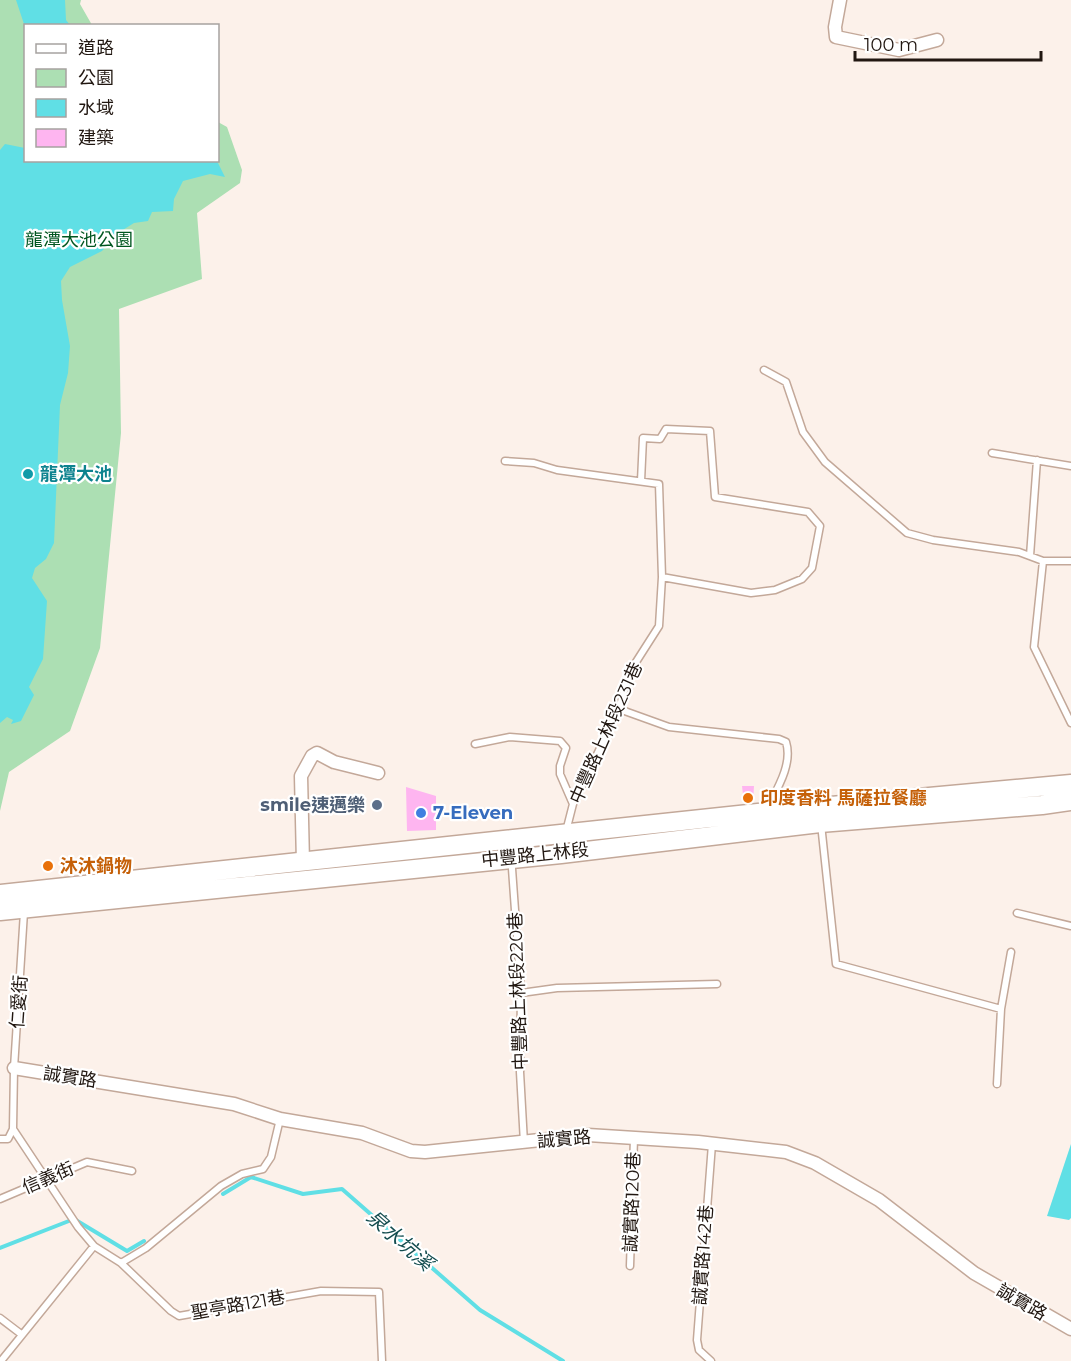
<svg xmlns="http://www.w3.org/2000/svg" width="1071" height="1361" viewBox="0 0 1071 1361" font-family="Montserrat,'Noto Sans TC',sans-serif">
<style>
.green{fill:#acdfb3}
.water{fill:#60dfe5}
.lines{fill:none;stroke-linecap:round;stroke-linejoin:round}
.stream{stroke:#60dfe5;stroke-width:4}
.building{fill:#feb5f0}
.lane-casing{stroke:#c3a899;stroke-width:9}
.street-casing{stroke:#c3a899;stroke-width:15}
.primary-casing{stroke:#c3a899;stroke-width:21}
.lane{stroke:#fff;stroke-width:6}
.street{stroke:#fff;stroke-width:12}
.primary{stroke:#fff;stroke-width:18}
.culture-dot{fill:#0f9aa8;stroke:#fff;stroke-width:2}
.food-dot{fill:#e8710a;stroke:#fff;stroke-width:2}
.service-dot{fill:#5c6f8a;stroke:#fff;stroke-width:2}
.shop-dot{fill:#3f7fe0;stroke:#fff;stroke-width:2}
.labels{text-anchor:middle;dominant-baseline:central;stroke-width:4.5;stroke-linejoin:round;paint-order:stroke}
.park-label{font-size:18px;fill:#005620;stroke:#fff}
.culture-label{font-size:18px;font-weight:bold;fill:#0d838f;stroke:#fff;text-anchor:start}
.street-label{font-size:18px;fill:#211711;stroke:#fff}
.food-label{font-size:18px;font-weight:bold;fill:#c56008;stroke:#fff;text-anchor:start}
.service-label{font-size:18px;font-weight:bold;fill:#4e5e75;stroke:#fff;text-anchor:end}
.shop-label{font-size:18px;font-weight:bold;fill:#366cbe;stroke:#fff;text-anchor:start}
.water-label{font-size:20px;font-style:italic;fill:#144d4f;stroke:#fff}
</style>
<rect width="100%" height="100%" fill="#fcf1ea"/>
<path class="green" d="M0 0H81L80 4 92 25 26 26V160H218V122L227 127 242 170 240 183 197 213 202 279 119 309 121 433 100 648 70 731 9 772 0 811Z"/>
<path class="water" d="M16 0H65L66 20 70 25 25 27Z
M5 144 25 148 26 160 217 161 225 177 210 174 183 181 174 199 173 211 152 212 148 221 134 223 118 233 102 251 70 267 61 281 62 300 70 346 68 373 60 405 54 543 46 559 35 568 32 578 47 601 43 659 29 687 34 695 21 721 11 724 13 720 7 717 0 723V150Z
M1071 1144V1218L1069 1220 1047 1216Z"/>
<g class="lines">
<path class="stream" d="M223 1194 251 1177 303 1194 342 1189 480 1310 563 1361
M0 1248 74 1219 127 1251 144 1241"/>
</g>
<path class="building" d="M742 786H754L753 802 744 803Z
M406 787 436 796V830L407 831Z"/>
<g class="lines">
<defs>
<path id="lane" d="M764 370 786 382 803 432 825 462 907 533 933 540 1019 552 1043 561
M992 453 1071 466
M505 461 534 463 557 470 659 484 662 577 659 626 629 673 619 709 573 804 561 851
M641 481 643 438 660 439 666 429 710 431 715 497 808 512 820 526 812 568 802 579 775 590 751 593 662 577
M1030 556 1037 460
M1071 561H1043L1034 647 1071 723
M619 709 669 727 779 739 786 742C793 764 777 789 767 809
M475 744 510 737 560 741 566 748 560 766V774L573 804
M821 824 836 964 1001 1009
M510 841 521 993 520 1072 524 1143
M1017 913 1071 926
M521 993 557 988 717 984
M997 1084 1001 1009 1011 952
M13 1129 78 1227 94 1246
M0 1139H8L13 1129 14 1068 24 912
M0 1199 87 1162 132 1171
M121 1263 146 1248 221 1186 242 1174 263 1169 271 1157 280 1119
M630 1266 634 1138
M0 1318 21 1334
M1 1361 94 1246 121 1263 171 1311 179 1316 321 1291 379 1292 382 1361
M711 1361 699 1350 697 1340 712 1144"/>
<path id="street" d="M840 0 835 27 836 37 899 50 937 40
M303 863 301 776 312 756 317 753 334 762 378 773
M14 1068 234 1104 280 1119 362 1133 411 1151 425 1152 588 1135 698 1142 786 1152 815 1163 879 1200 974 1273 1071 1329"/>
<path id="primary" d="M0 894 766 812 1071 784
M0 911 561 854 820 823 1042 805 1071 801"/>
</defs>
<use href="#lane" class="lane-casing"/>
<use href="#street" class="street-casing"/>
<use href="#primary" class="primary-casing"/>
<use href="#lane" class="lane"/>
<use href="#street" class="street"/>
<use href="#primary" class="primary"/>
</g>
<circle class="culture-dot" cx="28" cy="474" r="6"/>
<g class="food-dot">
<circle cx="748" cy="798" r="6"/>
<circle cx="48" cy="866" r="6"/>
</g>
<circle class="service-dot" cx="377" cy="805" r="6"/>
<circle class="shop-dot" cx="421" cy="813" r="6"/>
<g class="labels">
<g class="park-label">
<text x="79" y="240">龍潭大池公園</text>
</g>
<g class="culture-label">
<text x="40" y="474">龍潭大池</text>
</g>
<g class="street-label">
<text transform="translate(606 733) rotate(-66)">中豐路上林段231巷</text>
<text transform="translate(535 855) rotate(-6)">中豐路上林段</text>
<text transform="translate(518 991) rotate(-92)">中豐路上林段220巷</text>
<text transform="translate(19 1002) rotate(-86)">仁愛街</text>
<text transform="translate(70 1077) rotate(9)">誠實路</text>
<text transform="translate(564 1139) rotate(-5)">誠實路</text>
<text transform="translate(48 1178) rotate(-23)">信義街</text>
<text transform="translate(632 1202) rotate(-88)">誠實路120巷</text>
<text transform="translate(703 1255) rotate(-86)">誠實路142巷</text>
<text transform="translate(1022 1302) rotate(30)">誠實路</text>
<text transform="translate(238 1305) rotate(-10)">聖亭路121巷</text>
</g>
<g class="food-label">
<text x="760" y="798">印度香料 馬薩拉餐廳</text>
<text x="60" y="866">沐沐鍋物</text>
</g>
<g class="service-label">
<text x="365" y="805">smile速邁樂</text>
</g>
<g class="shop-label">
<text x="433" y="813">7-Eleven</text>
</g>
<g class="water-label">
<text transform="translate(400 1240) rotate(41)">泉水坑溪</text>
</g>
</g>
<rect x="24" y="24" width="195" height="138" fill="#ffffff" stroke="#a6a2a0" stroke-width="1.5"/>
<rect x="36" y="44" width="30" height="9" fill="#ffffff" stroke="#a6a2a0" stroke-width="1.5"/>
<text x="78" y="54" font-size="18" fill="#211711">道路</text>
<rect x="36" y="69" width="30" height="18" fill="#acdfb3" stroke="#a6a2a0" stroke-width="1.5"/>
<text x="78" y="84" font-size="18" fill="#211711">公園</text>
<rect x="36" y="99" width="30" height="18" fill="#60dfe5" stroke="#a6a2a0" stroke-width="1.5"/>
<text x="78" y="114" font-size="18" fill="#211711">水域</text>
<rect x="36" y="129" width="30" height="18" fill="#feb5f0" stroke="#a6a2a0" stroke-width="1.5"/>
<text x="78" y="144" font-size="18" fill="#211711">建築</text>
<path d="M855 51v9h186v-9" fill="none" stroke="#211711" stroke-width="3"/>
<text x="864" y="51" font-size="18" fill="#211711" stroke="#ffffff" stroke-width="4.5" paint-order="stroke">100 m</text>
</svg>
